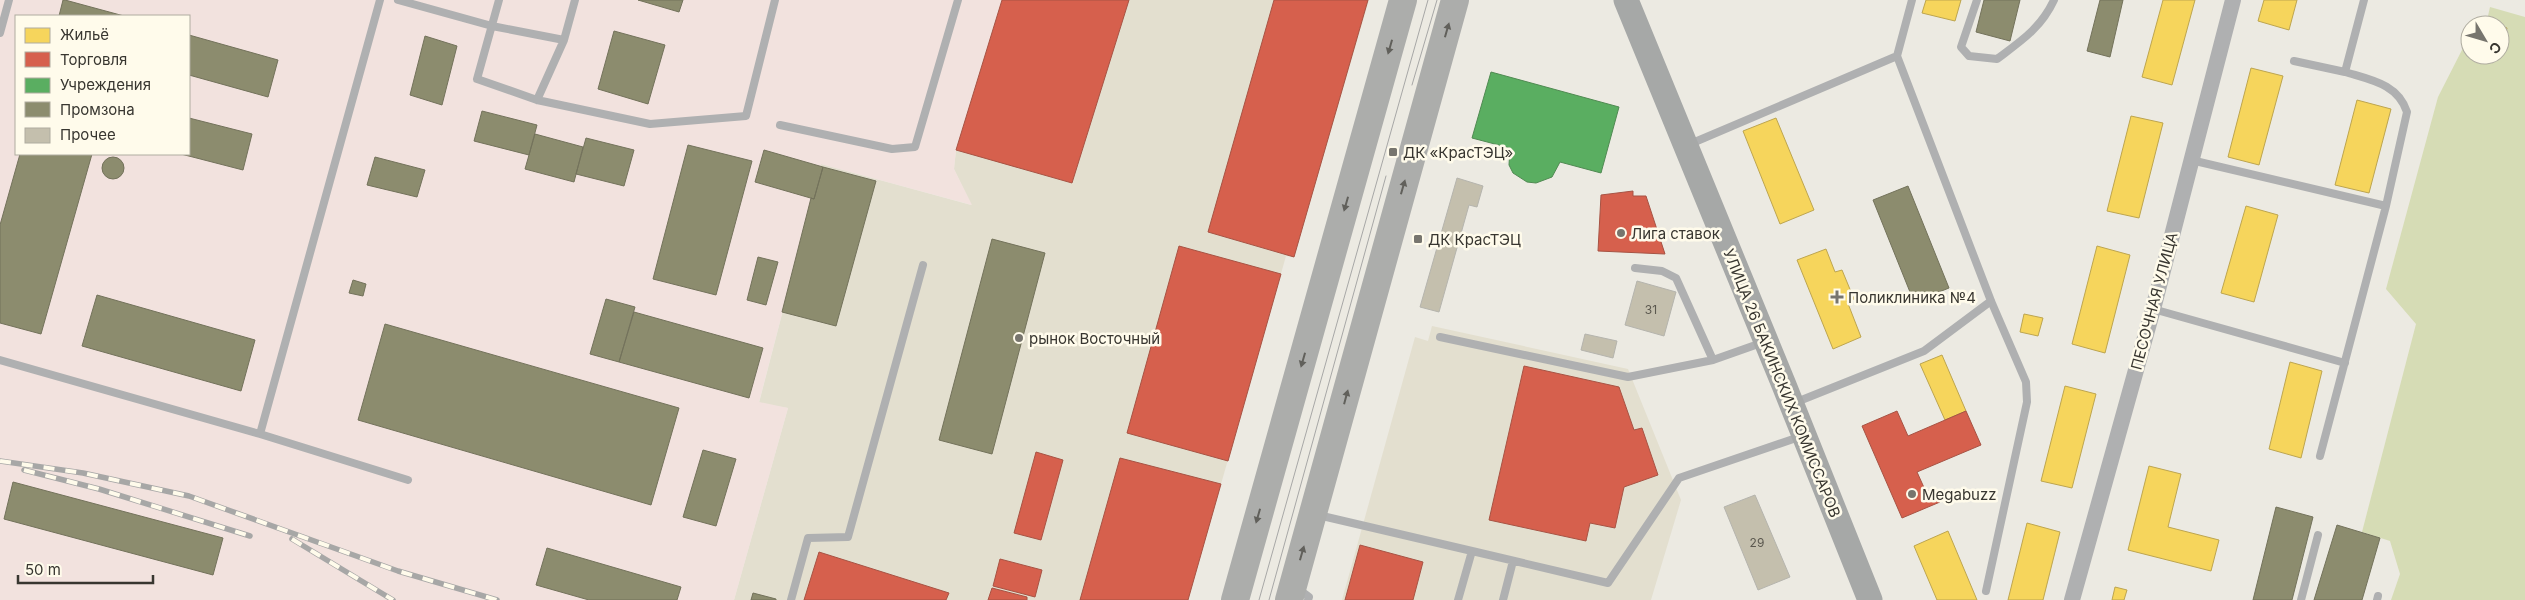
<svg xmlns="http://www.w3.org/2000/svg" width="2525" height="600" viewBox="0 0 2525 600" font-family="Inter,sans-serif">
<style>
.built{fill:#e3dfcf}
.industrial{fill:#f2e2de;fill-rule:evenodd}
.green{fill:#d6dcb5}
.homes{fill:#f6d55c;stroke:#bda54f}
.shops{fill:#d6604d;stroke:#a75344}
.public{fill:#5aae61;stroke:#508a52}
.industry{fill:#8c8c6e;stroke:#73725b}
.building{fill:#c4bfad;stroke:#b5b4ad}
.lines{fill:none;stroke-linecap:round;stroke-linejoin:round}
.lane{stroke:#afb0b1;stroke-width:8}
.street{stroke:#afb0b1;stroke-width:16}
.primary{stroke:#a6a8a7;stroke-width:25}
.highway{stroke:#acadab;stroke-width:28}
.tram{stroke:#a7a7a6;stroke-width:1}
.rail-casing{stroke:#a7a7a6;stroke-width:5.5}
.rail{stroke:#fffbeb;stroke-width:4;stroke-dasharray:11;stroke-linecap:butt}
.oneway{fill:#61605b}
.poi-dot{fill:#77756e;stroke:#fffbeb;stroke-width:2}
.labels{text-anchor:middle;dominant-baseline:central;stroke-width:5;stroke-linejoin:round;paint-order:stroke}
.number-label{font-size:12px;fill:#5b584f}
.poi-label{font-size:15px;fill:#383630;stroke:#fffbeb;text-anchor:start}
.street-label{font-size:15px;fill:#383630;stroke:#fffbeb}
</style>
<rect width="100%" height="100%" fill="#eceae2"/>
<path class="built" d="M1002 0H1369L1294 257 1286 256 1188 600H734L788 408 759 403 821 164 971 205 954 169 956 150Z
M1432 326 1628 369 1681 500 1651 600H1342L1415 337 1428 341Z"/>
<path class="industrial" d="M0 0H1002L956 150 954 169 972 205 821 164 759 402 788 408 734 600H0ZM16 16H189V154H16Z"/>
<path class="green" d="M2490 7 2525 17V600H2391L2400 574 2390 541 2362 532 2416 324 2386 289 2438 97 2464 46 2470 47V55H2500V25H2486Z"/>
<path class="homes" d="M1926 0H1961L1955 21 1922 13Z
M2163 0H2195L2172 85 2142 77Z
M2264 0H2297L2289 30 2258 21Z
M2500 26 2507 28 2503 45 2500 44Z
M2251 68 2283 76 2259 165 2228 157Z
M2357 100 2391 109 2369 193 2335 185Z
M2131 116 2163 123 2139 218 2107 211Z
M1776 118 1814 210 1780 224 1743 131Z
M2246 206 2278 215 2254 302 2221 293Z
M2097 246 2130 255 2105 353 2072 344Z
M1826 249 1835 272 1842 270 1854 299 1847 301 1861 337 1833 349 1797 260Z
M2024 314 2043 318 2038 336 2020 332Z
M1942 355 1966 411 1945 420 1920 364Z
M2290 362 2322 371 2301 458 2269 449Z
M2065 386 2096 394 2072 488 2041 481Z
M2149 466 2181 474 2168 527 2219 540 2211 571 2128 550Z
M2027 523 2060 532 2043 600H2008Z
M1948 531 1977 600H1937L1914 546Z
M2115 587 2127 590 2124 600H2112Z"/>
<path class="shops" d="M1002 0H1129L1072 183 956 150Z
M1274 0H1368L1294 257 1208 232Z
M1633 191V196H1646L1665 254 1598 251 1601 195Z
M1179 246 1281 274 1228 461 1127 433Z
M1524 366 1619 387 1634 430 1642 428 1658 475 1624 487 1615 528 1590 523 1586 541 1489 520Z
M1897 411 1908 436 1966 411 1981 445 1917 472 1926 492 1935 489 1940 502 1902 518 1862 426Z
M1036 452 1063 460 1041 540 1014 533Z
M1120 458 1221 484 1188 600H1080Z
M1360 545 1423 562 1413 600H1345Z
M819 552 949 593 946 600H804Z
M1000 559 1042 570 1035 597 993 586Z
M992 588 1027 597V600H988Z"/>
<path class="public" d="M1491 72 1619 107 1601 173 1560 162 1552 177 1536 183 1527 182 1513 173 1509 165 1510 148 1472 138Z"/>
<path class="industry" d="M63 0H65L124 16H59Z
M638 0H683L679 12Z
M1984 0H2020L2010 41 1976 32Z
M2100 0H2123L2110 57 2087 51Z
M614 31 665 45 648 104 598 89Z
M189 35 278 60 268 97 189 75Z
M425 36 457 46 442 105 410 95Z
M482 111 537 125 529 155 474 141Z
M189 118 252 134 243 170 181 154H189Z
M535 134 583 147 574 182 525 169Z
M586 138 634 150 624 186 576 174Z
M688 145 752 161 716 295 653 279Z
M764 150 823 167 814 199 755 182Z
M20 154H92L41 334 0 323V225Z
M102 168a11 11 0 1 1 22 0a11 11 0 1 1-22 0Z
M375 157 425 170 417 197 367 185Z
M823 167 876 181 836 326 782 312 811 198 814 199Z
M1908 186 1949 288 1914 302 1873 200Z
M992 239 1045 253 992 454 939 440Z
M758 257 778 262 766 305 747 300Z
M353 280 366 284 363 296 349 293Z
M97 295 255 340 241 391 82 346Z
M606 299 635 307 619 362 590 354Z
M634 312 763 348 749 398 619 362Z
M385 324 679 408 651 505 358 420Z
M703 450 736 459 716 526 683 517Z
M13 482 223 538 213 575 4 519Z
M2276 507 2313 517 2292 600H2253Z
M2337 525 2380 538 2362 600H2314Z
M547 548 681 587 677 600H589L536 585Z
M753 593 776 599V600H751Z"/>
<path class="building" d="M1457 178 1483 186 1477 207 1469 205 1439 312 1420 307Z
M1637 281 1676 292 1664 336 1625 325Z
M1585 334 1617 341 1613 358 1581 350Z
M1755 495 1790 577 1758 590 1724 507Z"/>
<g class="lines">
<path class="lane" d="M398 0 492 26 564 40
M499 0 477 79 537 100 650 124 746 116 775 0
M1912 0 1897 56 1991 301 2026 382 2027 402 1986 591
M1977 0 1961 47 1969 56 1997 59C2021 41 2041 28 2054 0
M0 33 9 0
M2294 61 2345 72
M537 100 564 40 575 0
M780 125 892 149 915 147 958 0
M1690 144 1897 56
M2191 160 2386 206
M1635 268 1662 271 1676 278 1713 360 1764 342
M2153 309 2345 363
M1440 337 1628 377 1713 360
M0 360 260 434 408 480
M1794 403 1924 351 1991 301
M260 434 380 0
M2320 456 2386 206 2407 112C2398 84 2371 80 2345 72L2364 0
M1318 515 1472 551
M1297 588 1309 597 1308 600
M791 600 808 538 848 537 923 265
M1458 600 1472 551 1608 583 1679 478 1802 436
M1503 600 1513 561
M2301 600 2318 535
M2377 600 2378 596"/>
<path class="street" d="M2072 600 2153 309 2233 0"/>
<path class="primary" d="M1626 0 1784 385 1870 600"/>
<path class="highway" d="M1235 600 1403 0
M1289 600 1455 0"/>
<path class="tram" d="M1412 85 1437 0
M1259 600 1428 0
M1269 600 1386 176"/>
<defs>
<path id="rail" d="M0 461 83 473 189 496 398 571 497 600
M24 470 99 489 250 536
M292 539 393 600"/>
</defs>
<use href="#rail" class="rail-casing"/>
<use href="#rail" class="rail"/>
</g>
<defs><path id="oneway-solid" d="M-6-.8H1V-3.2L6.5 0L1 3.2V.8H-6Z" transform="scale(1.25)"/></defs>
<g class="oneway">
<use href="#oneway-solid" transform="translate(1447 30) rotate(-74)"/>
<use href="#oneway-solid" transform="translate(1390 47) rotate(106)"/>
<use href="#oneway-solid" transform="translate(1403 187) rotate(-74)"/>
<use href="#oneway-solid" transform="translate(1346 204) rotate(106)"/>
<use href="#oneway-solid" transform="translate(1303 360) rotate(106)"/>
<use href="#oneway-solid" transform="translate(1346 397) rotate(-75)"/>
<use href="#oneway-solid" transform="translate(1258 516) rotate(106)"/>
<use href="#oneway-solid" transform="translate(1302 553) rotate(-74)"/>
</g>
<g class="poi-dot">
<rect x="1388" y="147" width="10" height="10" rx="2.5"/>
<circle cx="1621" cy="233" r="5"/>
<rect x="1413" y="234" width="10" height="10" rx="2.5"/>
<path d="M1834.5 289.5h5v5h5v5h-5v5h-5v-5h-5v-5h5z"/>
<circle cx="1019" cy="338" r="5"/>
<circle cx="1912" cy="494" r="5"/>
</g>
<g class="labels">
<g class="number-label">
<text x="1651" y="309">31</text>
<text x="1757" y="542">29</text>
</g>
<g class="poi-label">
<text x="1403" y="152">ДК «КрасТЭЦ»</text>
<text x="1631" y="233">Лига ставок</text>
<text x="1428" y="239">ДК КрасТЭЦ</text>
<text x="1848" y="297">Поликлиника №4</text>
<text x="1029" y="338">рынок Восточный</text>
<text x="1922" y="494">Megabuzz</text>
</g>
<g class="street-label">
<text transform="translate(2154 301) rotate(-75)">ПЕСОЧНАЯ УЛИЦА</text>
<text transform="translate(1782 383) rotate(68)">УЛИЦА 26 БАКИНСКИХ КОМИССАРОВ</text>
</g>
</g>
<rect x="15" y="15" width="175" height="140" fill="#fffbeb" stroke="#afaca0"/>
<rect x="25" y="28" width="25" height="15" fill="#f6d55c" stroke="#afaca0"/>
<text x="60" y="40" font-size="15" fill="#383630">Жильё</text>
<rect x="25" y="52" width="25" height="15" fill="#d6604d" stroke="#afaca0"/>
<text x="60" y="65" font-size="15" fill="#383630">Торговля</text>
<rect x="25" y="78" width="25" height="15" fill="#5aae61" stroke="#afaca0"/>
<text x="60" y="90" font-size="15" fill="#383630">Учреждения</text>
<rect x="25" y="102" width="25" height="15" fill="#8c8c6e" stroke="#afaca0"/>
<text x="60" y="115" font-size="15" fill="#383630">Промзона</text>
<rect x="25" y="128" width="25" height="15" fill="#c4bfad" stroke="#afaca0"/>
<text x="60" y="140" font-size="15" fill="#383630">Прочее</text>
<g transform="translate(2485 40) rotate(128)"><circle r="24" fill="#fffbeb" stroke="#afaca0"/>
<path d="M0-4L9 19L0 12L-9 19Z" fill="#77756e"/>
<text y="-8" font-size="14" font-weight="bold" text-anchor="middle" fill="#383630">С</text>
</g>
<path d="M18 575v8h135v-8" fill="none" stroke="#383630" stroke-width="2.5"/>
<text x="25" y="575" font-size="15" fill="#383630" stroke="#fffbeb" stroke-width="4" paint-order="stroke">50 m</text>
</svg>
